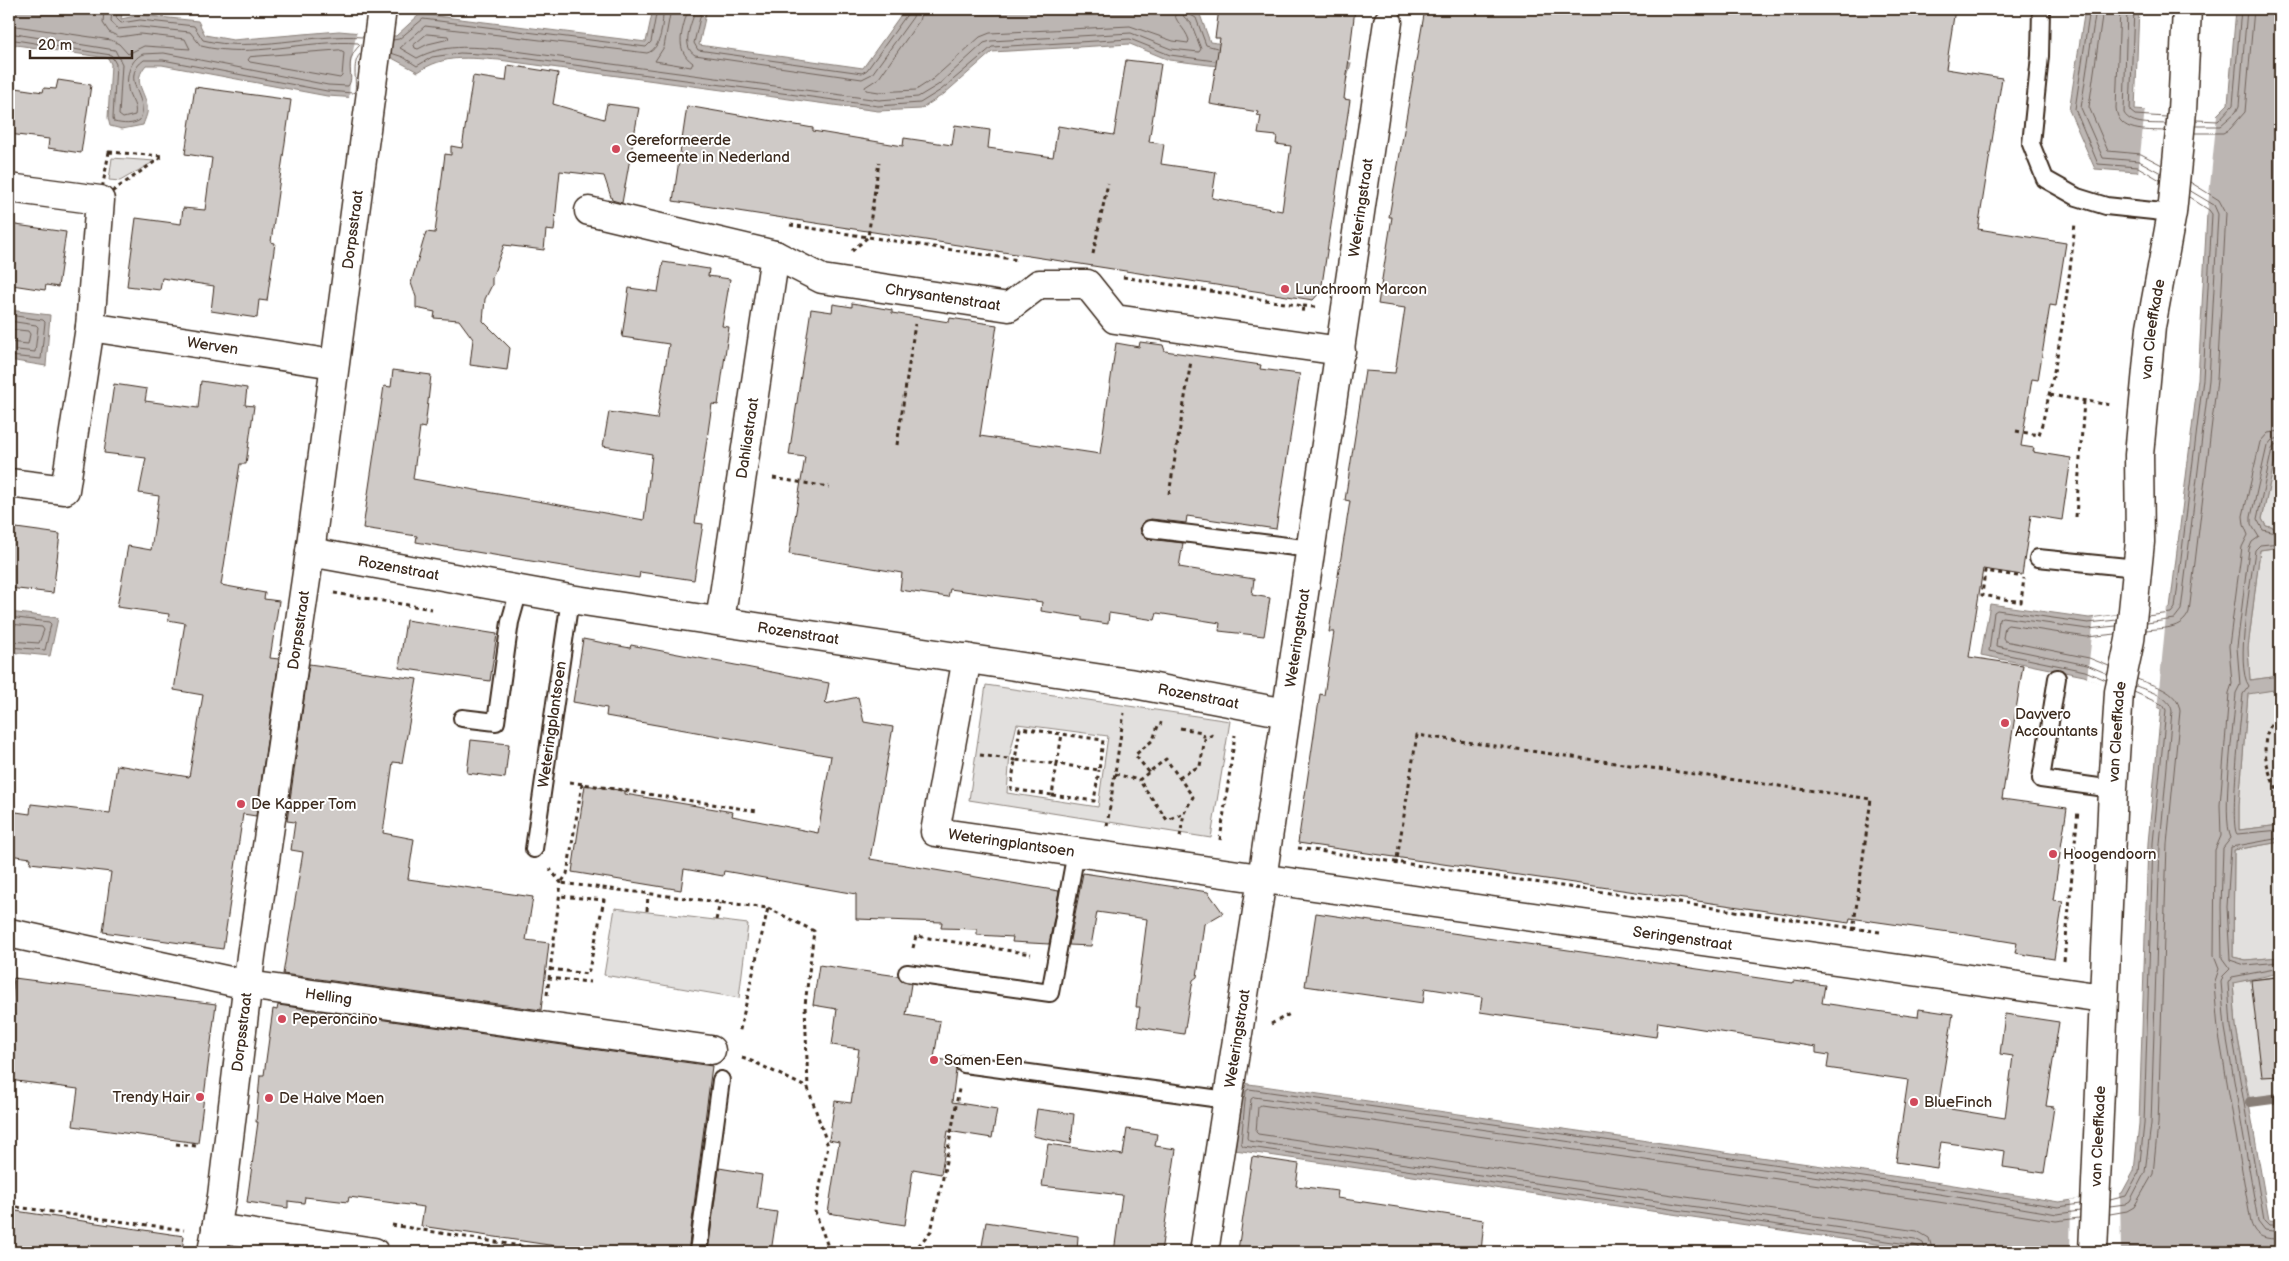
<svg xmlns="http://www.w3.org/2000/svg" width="2289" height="1261" viewBox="0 0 2289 1261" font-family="'Balsamiq Sans',sans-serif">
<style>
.green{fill:#e2e0de;stroke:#8e857e;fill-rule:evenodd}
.water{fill:#bcb6b3;stroke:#887e77}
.pier{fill:#fff}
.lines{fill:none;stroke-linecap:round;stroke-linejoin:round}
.shore{stroke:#6f625a;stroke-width:1}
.stream{stroke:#887e77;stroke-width:10}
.building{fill:#cfcac7;stroke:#3b2a1e}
.service-casing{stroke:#3b2a1e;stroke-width:20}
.minor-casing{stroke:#3b2a1e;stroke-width:31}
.secondary-casing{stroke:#3b2a1e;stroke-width:31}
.path{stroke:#3b2a1e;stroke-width:3;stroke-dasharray:4 4;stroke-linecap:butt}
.service{stroke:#fff;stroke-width:16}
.minor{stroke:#fff;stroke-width:28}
.secondary{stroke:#fff;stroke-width:28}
.poi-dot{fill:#d1495b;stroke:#fff;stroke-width:2}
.labels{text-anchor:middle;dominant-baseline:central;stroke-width:4;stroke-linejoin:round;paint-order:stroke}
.poi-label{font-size:15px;fill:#3b2a1e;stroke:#fff;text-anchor:start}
.street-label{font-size:15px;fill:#3b2a1e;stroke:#fff}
</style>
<rect width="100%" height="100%" fill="#fff"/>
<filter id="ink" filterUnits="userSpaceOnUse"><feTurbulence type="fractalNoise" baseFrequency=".02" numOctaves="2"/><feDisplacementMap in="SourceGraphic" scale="10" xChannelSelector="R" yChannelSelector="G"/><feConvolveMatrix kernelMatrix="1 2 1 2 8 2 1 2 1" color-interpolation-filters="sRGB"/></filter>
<g filter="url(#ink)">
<path class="green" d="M112 158 155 161 120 181 109 180Z
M2277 449H2280V529L2266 526 2262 519Z
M2280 547V676L2250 680 2248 648 2260 550Z
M986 685 1230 721 1211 838 969 800ZM1017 724 1108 736 1098 807 1007 793 1010 754Z
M2280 689V825L2239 830V805L2248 693Z
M2280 842V957L2246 960 2233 957 2234 850Z
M615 908 748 924 739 998 604 975Z
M2280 976V1098L2250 1102 2236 1027 2233 982Z"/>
<path class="water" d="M9 9H123L121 19 140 15 198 21 205 35 233 40 339 31 396 36 420 14 646 42 653 9H707L699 45 863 68 905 9H1167L1199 12 1210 42 1351 63 1346 82 1169 60 1130 44 992 52 944 94 921 109 878 111 499 60C468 58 445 54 418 72L392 58H362L359 98 327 96 162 65H146C132 82 144 89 147 106 149 111 145 119 143 125L122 129 110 126 108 118 111 64 108 58 9 44Z
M2085 9H2139L2135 110 2216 116 2228 104 2236 9H2280V449L2277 450 2262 519 2266 526 2280 529V547L2260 550 2248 648 2250 680 2280 676V689L2248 694 2239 805V830L2280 825V842L2234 850 2233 957 2246 960 2280 957V973L2233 983 2236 1027 2269 1220 2280 1221V1252H1931L1235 1150 1242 1083 1941 1183 2059 1202 2122 1193 2134 1171 2139 1124 2148 843 2161 709 2084 676 1981 655 1990 604 2089 618 2170 608 2198 379 2207 214 2137 172 2095 169 2069 110Z
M9 310 50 315 46 366 9 360Z
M9 612 58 618 50 656 9 652Z"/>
<path class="pier" d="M357 29H365L359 63 357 100 349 99 351 63Z
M2145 108 2217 115 2207 216 2138 175Z
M2167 607 2157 710 2087 678 2094 618Z
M2120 1192 2121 1252H2070L2071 1200Z"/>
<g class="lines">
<path class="shore" d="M118 9 116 18 121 23 140 20 194 26 203 40C255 53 310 33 363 37
M663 9C663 22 662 49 647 53L425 26 400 48 417 58C444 44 470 47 500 49L879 100 918 97 938 85 984 43 991 41 1131 33 1171 49 1199 52 1201 49 1191 23 1184 17 1181 9
M671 9 664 47 655 61 691 67 693 63C673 49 683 29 688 9
M696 9C692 22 680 46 695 55L862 79 872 74 913 17 915 9
M702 9 694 43 698 50 862 73 867 70 908 13V9
M922 9 919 21 879 78 865 87 866 90 879 92 916 90 933 79 980 37 990 33 1130 26 1173 41 1188 43 1189 40C1185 27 1174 23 1174 9
M1188 9 1189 14 1196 18 1206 45 1217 48
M2090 9 2075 109 2098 164 2138 167 2160 180
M2096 9 2081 108 2103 158 2139 161 2161 173
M2103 9 2089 107 2108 151 2141 154 2162 165
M2120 9 2116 108C2118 133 2146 130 2165 131
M2127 9 2124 113C2131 126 2153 123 2166 124
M2134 9 2130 111 2135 115 2166 117
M9 25 111 40 119 44 128 54 144 46 190 49 185 39 140 34 119 37 109 32 103 23 104 9
M9 33 115 50 122 64 119 115 123 118 135 115C137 106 132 101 129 93 125 79 129 60 143 54L164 53 328 85 348 86C356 77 342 62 360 45L358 43C306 39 252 59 201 46L190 32 140 27 118 29 111 21 112 9
M427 34 448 36 449 39 428 44 418 49 415 48 414 45Z
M9 39 111 55 116 64 113 118 114 122C123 124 133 125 140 120 141 116 143 112 142 108 142 93 122 76 144 60H163L327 91 353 93 355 91C357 79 351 62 361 53
M393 40 399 39 423 19 646 47 651 42 657 9
M340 50 344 52 342 76 340 78 250 62 248 60 250 57Z
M391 53 403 57 417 66 432 57 460 53 500 55 878 106 920 103 941 90 992 47 1130 39 1170 55 1215 61
M2196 120 2218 121 2233 105 2241 9
M2196 126H2220L2236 112 2239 106 2247 9
M2195 133H2223L2230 129 2245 112 2254 9
M9 315 43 320 45 322 41 359 9 356
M9 321 36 325 38 327 35 352 9 349
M9 329 28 331 30 334 28 344 9 342
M2280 431 2268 433 2260 442 2243 516 2244 525 2248 535 2242 547 2229 646 2232 684 2229 693 2220 805 2221 836 2215 850 2214 956 2219 969 2214 984 2218 1029 2251 1223C2256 1238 2266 1239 2280 1239
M2280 438 2272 440 2267 446 2251 517V524L2259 537 2252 542 2249 549 2237 647 2240 685 2236 693C2234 722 2221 816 2231 838L2223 848 2221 907 2222 958 2230 969 2223 976 2221 982 2225 1028 2258 1221 2265 1230 2280 1232
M2280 444 2275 445 2272 449 2257 519 2263 530 2280 534
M2280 543 2260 545 2255 550C2252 577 2234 666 2249 686L2243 694C2241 714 2229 825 2237 834L2280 830
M2147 616 2171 613 2175 608 2203 379 2212 214 2209 210 2189 197
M9 617 49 622 51 624 45 650 9 647
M2147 623 2174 619 2181 610 2209 380 2218 214 2214 205 2189 190
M9 624 42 627 44 630 39 643 9 641
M2146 630C2162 628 2182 630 2189 612L2217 380 2226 213 2219 200 2190 182
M2109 666 2089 658 2005 641 2003 638 2005 627 2008 625 2087 637 2116 634
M2108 674 2087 665 1996 646 1999 619 2002 617 2088 629 2116 626
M2106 680 2085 671 1989 651 1994 612 1997 610 2088 623 2117 620
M2280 838 2231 847 2227 907 2230 960 2245 965 2280 962
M2280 968 2232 977 2228 983 2231 1027 2264 1220 2269 1225H2280
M2110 1200 2126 1196 2139 1172 2144 1124 2153 843 2166 710 2163 705 2134 692
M2110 1206 2125 1204 2130 1201 2145 1172 2151 1124 2160 844 2172 711C2170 696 2148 691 2136 686
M2110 1214 2127 1211 2134 1207 2153 1174 2158 1124 2167 844 2180 711C2178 690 2153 686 2137 679
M1920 1252 1919 1247 1914 1245 1243 1146 1241 1143 1246 1091 1249 1089 1940 1188 2058 1207 2080 1204
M1926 1252 1923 1243 1915 1239 1249 1141 1247 1138 1251 1099 1254 1097 1939 1194 2057 1214 2080 1211
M1933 1252 1929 1238 1917 1231 1258 1134 1256 1132 1258 1107 1261 1105 1938 1202 2056 1221 2079 1218"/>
<path class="stream" d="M2250 1102 2280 1098"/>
</g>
<path class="building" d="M1219 9H1355L1344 99 1350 100 1321 291 1313 300 673 201 687 106 813 128V131L903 146 904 138 952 145 955 125 990 130 988 148 1053 157 1058 126 1114 135 1126 60 1161 64 1149 142 1164 144 1161 164 1216 172 1212 198 1282 211 1291 146 1276 144 1277 136 1258 134 1261 116 1257 115 1258 112 1210 104 1220 38H1215Z
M1425 9H1955L1946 69 2002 78 1978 229 2066 243 2056 306 2050 305 2038 380 2032 379 2021 446 2034 448 2033 452 2071 458 2062 520 2031 515 2022 575 1983 569 1969 657 2023 665 2002 799 2067 808 2053 900 2063 901 2054 959 2015 953 2017 943 1956 933 1850 918 1849 923 1298 843 1320 694 1324 695 1334 632H1329L1350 501 1345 500 1365 371 1395 373 1405 308 1378 304 1392 217H1389Z
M508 65 558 73 553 104 604 119 607 104 639 108 622 203 612 200 604 176 560 171 554 231 546 230 544 250 504 245 492 278V285L485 299 483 321 510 348 507 370 470 365 473 339 459 320 434 318 435 312 416 308V297L411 283 426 232 435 233 445 154 451 155V146L462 148 473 76 506 81Z
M58 80 91 85 81 153 48 148 49 139 9 134V87L43 92 44 88 56 89Z
M195 87 291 100 271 242 275 243 267 301 259 300 257 318 211 311 214 286 162 278 160 290 127 286 136 218 181 224 183 208 205 210 212 158 185 154Z
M9 224 66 232 58 287 46 285 45 290 12 285V281L9 280Z
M663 262 709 269 708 276 730 279 722 326 729 327 718 405 712 404 695 523 703 524 694 580 640 572 639 578 518 559 416 542 417 536 363 528 384 386 391 387 393 370 431 375 425 428 420 427 413 479 644 520 652 454 603 446 609 412 657 419 669 344 622 337 629 288 658 292Z
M852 303 892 310V313L949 322 950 318 997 325 980 436 1100 454 1116 343 1139 347 1140 342 1163 345 1165 351 1261 365 1260 369 1300 374 1276 529 1187 516 1186 523 1151 519 1142 523 1140 527 1141 533 1148 539 1183 543 1179 567 1254 579 1252 595 1270 598 1264 636 1219 631 1220 623 1157 613 1155 620 1109 613 1108 624 1082 620V617L1041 611 1042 602 950 589 948 597 900 590 902 573 789 554 805 457 789 455 811 309 832 312 833 304 852 307Z
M201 381 247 388 245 405 254 406 246 464H240L221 585 265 593 264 599 279 601 270 658 279 659 256 816 243 814 223 949 103 932 111 872 30 863 31 858 9 855V811L30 814 31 804 110 813 117 765 189 777 203 695 174 690 185 623 168 620 169 614 117 607 128 546 151 550 159 496 139 493 146 458 104 453 114 384 147 389 145 401 198 408Z
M9 527 60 534 53 593 9 588Z
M406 620 497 634 490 681 399 668Z
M583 639 630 648 631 645 829 683 825 704 858 697 864 722 893 727 870 859 1059 891 1049 944 1012 942 1013 937 977 935V929L941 928 942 922 856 919V894L724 871 723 876 684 869 681 890 572 872 585 785 625 791V794L733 812 732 816 818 833 831 756 606 716 607 708 573 702Z
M309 664 417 679 402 763 393 762 383 833 414 839 408 879 533 897 526 940 549 943 541 1010 283 974 303 852 291 850 295 822 287 821Z
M471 740 509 744 505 778 467 773Z
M1083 873 1208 892 1223 913 1204 924 1197 977 1193 980 1184 1034 1137 1027 1140 1007H1136L1147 919 1097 912 1091 946 1069 945Z
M1316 913 1793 983V981L1825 985 1822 1003 1918 1017 1919 1009 1953 1014 1938 1107 2005 1118 2013 1056 2000 1054 2005 1014 2059 1022 2046 1106 2054 1107 2044 1173 2003 1167 2005 1151 1941 1142 1937 1168 1896 1162 1908 1080 1827 1068 1829 1055 1816 1053V1047L1658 1022 1656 1037 1480 1012 1482 997 1425 988 1423 1003 1305 986Z
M819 965 898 976 901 981 911 984 906 1015 940 1021 934 1058 954 1062 956 1070 952 1102 997 1109 992 1138 948 1131 941 1174 913 1169 905 1225 828 1213 839 1142 829 1140 835 1101 851 1103 859 1049 832 1045 837 1009 813 1005Z
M2277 977 2280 1006V1076L2262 1077 2251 980Z
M14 978 216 1004 198 1143 73 1126 78 1089 9 1080V1021Z
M278 1005 712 1066 688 1252H596L421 1226 424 1207 349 1197 348 1202 305 1197 304 1203 288 1201V1208L247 1202 258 1122H256L260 1075H264L273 1009 277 1010Z
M1037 1109 1074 1114 1071 1144 1033 1136Z
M1127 1129 1157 1134 1155 1146 1176 1149 1161 1252H1114L1122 1195 1042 1186 1048 1144 1123 1155Z
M1252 1157 1299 1164 1296 1186 1338 1191 1337 1198 1484 1220 1481 1252H1252L1238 1250Z
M719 1168 762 1175 757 1209 777 1212 771 1252H708Z
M9 1210 184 1236 182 1252H12L13 1247 9 1246Z
M986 1222 1078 1236 1077 1252H981Z"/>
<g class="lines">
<defs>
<g id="service">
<path d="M2041 9 2040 56 2031 144 2045 179 2077 197 2106 206 2172 213"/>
<path d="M1150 529 1311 549"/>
<path d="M2038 558 2137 568"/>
<path d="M2057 678 2041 779 2113 789"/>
<path d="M462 718 496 722 510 622 519 590"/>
<path id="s1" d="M534 849 570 599"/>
<path d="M907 973 1050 993 1076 852"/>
<path d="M964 1064 1227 1100"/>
<path d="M698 1252 721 1080"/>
</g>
<g id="minor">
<path d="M9 188 100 200 90 327 65 490 9 483"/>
<path id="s2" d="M589 211 775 255 822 279 1009 307 1039 284H1087L1115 319 1341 351"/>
<path id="s3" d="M90 327 334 364"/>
<path id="s4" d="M310 552 570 599 1129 683 1286 713"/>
<path id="s5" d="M720 621 775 255"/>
<path id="s6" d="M967 658 935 832 2103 998"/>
<path id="s7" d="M9 933 248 985 711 1050"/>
<path d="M216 1228 374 1252"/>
<path id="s8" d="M212 1252 222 1196 251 956 310 552 382 9"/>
<path id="s9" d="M1204 1252 1262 879 1388 22"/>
</g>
<g id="secondary">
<path id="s10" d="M2093 1252 2113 789 2119 692 2130 640 2140 542 2139 455 2151 327 2172 213 2182 111 2187 9"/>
</g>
</defs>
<use href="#service" class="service-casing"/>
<use href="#minor" class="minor-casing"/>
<use href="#secondary" class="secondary-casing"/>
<path class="path" d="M109 152 163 156 100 200Z
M790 225 1018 260
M852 251 868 237 879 162
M1093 254 1108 183
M1123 277 1303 306 1302 315
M1303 306 1315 307
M2050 395 2111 405
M2016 431 2039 435C2058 366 2068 294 2075 223
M897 445 915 324
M773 478 829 487
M1169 494 1191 361
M2076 517 2084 401
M2018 576 1985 571 1982 595 2021 602 2024 578
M334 593 432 609
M2280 711C2276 717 2271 724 2268 731 2260 752 2270 778 2280 796
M1180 728 1202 732 1205 739
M980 755 1015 760 1020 728 1103 740 1099 770 1057 764 1052 795 1011 789 1015 760 1057 764 1062 734
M1149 772 1135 755 1153 740 1159 723 1162 724
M1115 774 1139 780
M1179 777 1200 766 1205 739 1216 733
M570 782 757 811
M582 784 567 874 561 883 768 908 739 1034
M1052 795 1094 801 1099 770
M1107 826 1124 713
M1180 837 1184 813 1193 797 1166 759 1139 780 1167 820 1184 813
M1220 840 1235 735
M1298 848 1880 932
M1396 865 1417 735 1871 799 1853 931
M768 908 814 931 805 1005 808 1088
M647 911 648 894
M716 920 720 903
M913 948 916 936 1031 954
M2064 961 2078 810
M550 969 588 974 604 900 560 896
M548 978 590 982
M547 995 561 883 550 869
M1271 1024 1290 1014
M742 1058 754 1062 808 1088 828 1146 815 1212 830 1252
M176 1144 196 1146
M9 1206 184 1230
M392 1225 557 1252
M829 1251 843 1252
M913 1252 931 1231 942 1183 959 1089"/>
<use href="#service" class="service"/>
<use href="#minor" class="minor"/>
<use href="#secondary" class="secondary"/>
</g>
</g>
<g class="poi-dot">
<circle cx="616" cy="149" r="5"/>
<circle cx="1285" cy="289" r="5"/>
<circle cx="2005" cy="723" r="5"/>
<circle cx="241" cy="804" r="5"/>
<circle cx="2053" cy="854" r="5"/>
<circle cx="282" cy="1019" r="5"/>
<circle cx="934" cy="1060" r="5"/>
<circle cx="200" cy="1097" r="5"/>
<circle cx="269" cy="1098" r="5"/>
<circle cx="1914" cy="1102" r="5"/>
</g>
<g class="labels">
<g class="poi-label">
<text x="626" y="140">Gereformeerde<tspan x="626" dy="17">Gemeente in Nederland</tspan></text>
<text x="1295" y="289">Lunchroom Marcon</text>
<text x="2015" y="714">Davvero<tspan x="2015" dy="17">Accountants</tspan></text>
<text x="251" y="804">De Kapper Tom</text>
<text x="2063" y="854">Hoogendoorn</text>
<text x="292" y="1019">Peperoncino</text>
<text x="944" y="1060">Samen Een</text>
<text x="190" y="1097" text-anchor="end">Trendy Hair</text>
<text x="279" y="1098">De Halve Maen</text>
<text x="1924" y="1102">BlueFinch</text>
</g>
<g class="street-label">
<text stroke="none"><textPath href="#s9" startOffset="1056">Weteringstraat</textPath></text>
<text stroke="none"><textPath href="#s8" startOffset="1032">Dorpsstraat</textPath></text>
<text stroke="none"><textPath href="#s2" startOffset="366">Chrysantenstraat</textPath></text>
<text stroke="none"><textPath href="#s10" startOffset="926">van Cleeffkade</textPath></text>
<text stroke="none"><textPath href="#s3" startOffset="124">Werven</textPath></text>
<text stroke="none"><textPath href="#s5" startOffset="185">Dahliastraat</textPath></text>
<text stroke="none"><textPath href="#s4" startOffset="90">Rozenstraat</textPath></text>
<text stroke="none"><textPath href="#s8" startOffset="628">Dorpsstraat</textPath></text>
<text stroke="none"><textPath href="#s4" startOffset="495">Rozenstraat</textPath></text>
<text stroke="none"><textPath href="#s9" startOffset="621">Weteringstraat</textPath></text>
<text stroke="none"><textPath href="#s4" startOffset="900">Rozenstraat</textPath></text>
<text stroke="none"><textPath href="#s1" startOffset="126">Weteringplantsoen</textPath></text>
<text stroke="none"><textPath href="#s10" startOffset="521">van Cleeffkade</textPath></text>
<text stroke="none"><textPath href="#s6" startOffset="254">Weteringplantsoen</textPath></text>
<text stroke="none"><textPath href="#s6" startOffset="932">Seringenstraat</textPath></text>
<text stroke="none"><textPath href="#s7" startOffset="326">Helling</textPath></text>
<text stroke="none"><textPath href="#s8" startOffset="222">Dorpsstraat</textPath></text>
<text stroke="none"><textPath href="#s9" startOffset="216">Weteringstraat</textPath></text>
<text stroke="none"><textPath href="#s10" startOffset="116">van Cleeffkade</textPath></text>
</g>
</g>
<rect width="2289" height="1261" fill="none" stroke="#fff" stroke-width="30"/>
<rect x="15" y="15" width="2259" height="1231" fill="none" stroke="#3b2a1e" stroke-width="2" filter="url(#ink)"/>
<path d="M30 50v8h102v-8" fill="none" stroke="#3b2a1e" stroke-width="2.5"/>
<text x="38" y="50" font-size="15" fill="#3b2a1e" stroke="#ffffff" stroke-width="4" paint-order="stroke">20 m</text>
</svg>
